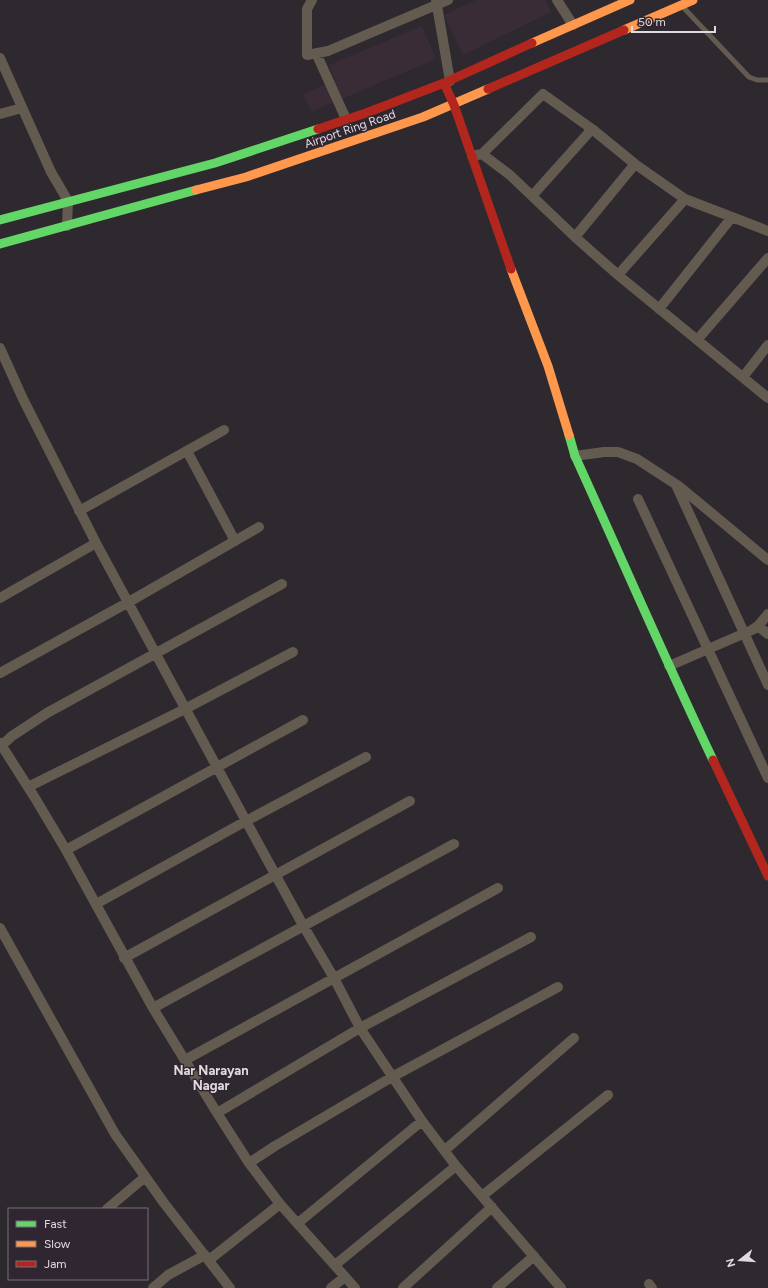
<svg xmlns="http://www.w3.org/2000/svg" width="768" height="1288" viewBox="0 0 768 1288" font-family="Figtree,sans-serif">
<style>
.commercial{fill:#3a2c36}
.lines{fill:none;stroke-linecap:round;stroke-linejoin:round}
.lane{stroke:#645b50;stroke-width:5}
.street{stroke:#645b50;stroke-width:10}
.fast{stroke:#63d668;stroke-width:9}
.slow{stroke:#ff974d;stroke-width:9}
.jam{stroke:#b3261e;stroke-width:9}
.labels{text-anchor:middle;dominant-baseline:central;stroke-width:3;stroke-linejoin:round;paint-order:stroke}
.street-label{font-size:12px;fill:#e0dae0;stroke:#302631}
.neighbourhood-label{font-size:13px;font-weight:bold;fill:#e0dae0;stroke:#302631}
</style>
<rect width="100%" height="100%" fill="#2e292e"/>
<path class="commercial" d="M476 0H545L551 12 463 55 444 15Z
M422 26 436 59 311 112 303 94 335 80 329 65Z"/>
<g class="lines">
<path class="lane" d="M682 6 749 77 757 80H768"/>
<path class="street" d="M312 0 307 9V55L328 51 448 0
M436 0 450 81
M557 0 573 25
M316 53 346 119
M0 58 51 172 68 201 67 226
M0 114 22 108
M482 154 543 94 592 129 635 164 685 199 768 231
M472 156 482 154 510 175 575 237 618 275 768 398
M532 196 592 129
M575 237 635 164
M618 275 685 199
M659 309 732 217
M697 340 768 258
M0 348 23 399 96 543 246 821 304 927 334 978 360 1028 422 1121 456 1166 561 1288
M743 377 768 345
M187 451 235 541
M575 456 604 452H618L637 459 680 487 768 560
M676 485 768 685
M638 499 768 778
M79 511 224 430
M0 598 96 543
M758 626 768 634
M669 666 752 630 758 626 768 614
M0 673 127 603 259 527
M0 743 35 798 66 850 153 1008 217 1113 249 1163 280 1204 355 1288
M0 747 12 736 47 713 282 584
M28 787 185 709 293 652
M66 850 303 720
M96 904 246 821 366 757
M0 928 115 1134 164 1203 230 1288
M124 958 410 801
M153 1008 454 844
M185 1060 498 888
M217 1113 360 1028 531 937
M445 1150 574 1038
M249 1163 275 1146 392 1077 558 987
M482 1196 608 1095
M107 1209 145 1177
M298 1223 422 1121
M209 1260 280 1204
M335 1265 456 1166
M649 1284 652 1288
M153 1288 168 1275 205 1255
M331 1288 345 1277
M403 1288 492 1207
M497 1288 534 1256"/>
<path class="fast" d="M0 220 215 163 318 129
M0 244 196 190
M569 435 575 456C621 557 665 659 713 760"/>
<path class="slow" d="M624 30 693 0
M532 43 630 0
M196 190 246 177 423 117 488 89
M511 269 548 366 569 435"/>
<path class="jam" d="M444 83 454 105 511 269
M488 89 624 30
M318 129 366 113 444 83 532 43
M713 760 768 876"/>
</g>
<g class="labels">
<g class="street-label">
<text transform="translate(350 129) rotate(-19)">Airport Ring Road</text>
</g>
<g class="neighbourhood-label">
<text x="211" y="1070">Nar Narayan<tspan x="211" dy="15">Nagar</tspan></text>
</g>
</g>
<rect x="8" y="1208" width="140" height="72" fill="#302631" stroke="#766e77"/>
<rect x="16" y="1221" width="20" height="6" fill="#63d668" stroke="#766e77"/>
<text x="44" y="1228" font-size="12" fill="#e0dae0">Fast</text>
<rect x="16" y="1241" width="20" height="6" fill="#ff974d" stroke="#766e77"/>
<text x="44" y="1248" font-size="12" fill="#e0dae0">Slow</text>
<rect x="16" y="1261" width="20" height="6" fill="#b3261e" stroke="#766e77"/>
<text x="44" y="1268" font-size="12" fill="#e0dae0">Jam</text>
<g transform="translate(740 1260) rotate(253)" stroke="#302631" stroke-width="3" paint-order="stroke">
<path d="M0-3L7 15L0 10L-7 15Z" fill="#e0dae0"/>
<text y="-6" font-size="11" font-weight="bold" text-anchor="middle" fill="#e0dae0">N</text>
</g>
<path d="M632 26v6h83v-6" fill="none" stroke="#e0dae0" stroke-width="2"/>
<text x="638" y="26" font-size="12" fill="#e0dae0" stroke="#302631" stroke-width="3" paint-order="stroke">50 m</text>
</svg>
